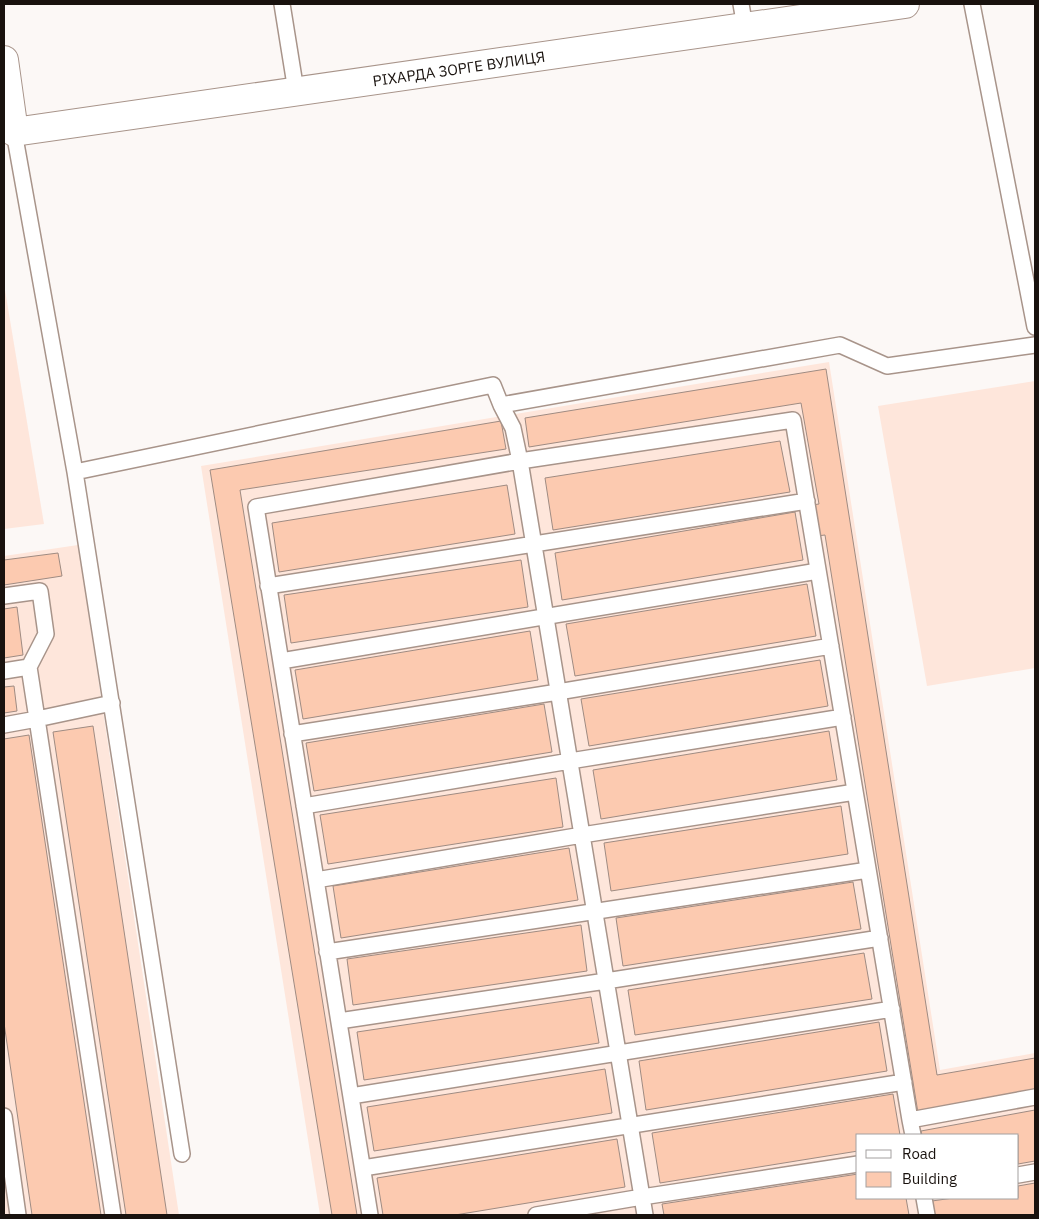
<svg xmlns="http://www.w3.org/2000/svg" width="1039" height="1219" viewBox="0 0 1039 1219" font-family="'IBM Plex Sans',sans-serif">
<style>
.built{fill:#fee6db;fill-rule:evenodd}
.building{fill:#fccab0;stroke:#9f8b82}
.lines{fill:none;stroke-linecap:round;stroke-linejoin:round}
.service-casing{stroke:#a8948a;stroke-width:18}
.minor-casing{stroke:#a8948a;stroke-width:30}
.service{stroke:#fff;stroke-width:15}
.minor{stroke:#fff;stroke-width:28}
.labels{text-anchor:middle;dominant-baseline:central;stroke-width:5;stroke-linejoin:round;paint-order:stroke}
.street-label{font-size:15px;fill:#19120e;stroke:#fff}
</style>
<rect width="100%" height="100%" fill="#fcf8f6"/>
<path class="built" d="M4 284 44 524 4 529Z
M829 362 940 1070 1035 1053V1215H320L201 466ZM858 1135H1018V1198H858Z
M1035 381V668L927 686 878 406Z
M78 545 179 1215H4V556Z"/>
<path class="building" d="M826 369 937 1075 1035 1058V1092L918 1113 825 535 817 536 812 505 819 504 801 403 529 447 525 418Z
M501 421 506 449 240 490 357 1215H332L210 470Z
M780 441 790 492 553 530 545 478Z
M507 485 515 534 279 572 272 523Z
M795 512 803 560 562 600 555 553Z
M58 553 62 576 4 585V560Z
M521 560 528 607 291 643 284 595Z
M807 584 816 636 575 676 566 624Z
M17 607 23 655 4 658V609Z
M530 631 538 680 303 719 295 670Z
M820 660 828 706 589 746 581 699Z
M14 686 17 711 4 713V687Z
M544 704 552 752 314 791 306 743Z
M93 726 167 1215H126L53 732Z
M829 731 837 780 601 819 593 770Z
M29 735 101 1215H32L4 1023V739Z
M556 778 563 827 328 864 320 815Z
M841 806 848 854 611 891 604 843Z
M569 848 578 900 341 938 333 886Z
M853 882 861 929 623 966 616 918Z
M581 925 587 971 353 1005 347 959Z
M864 953 872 999 635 1035 628 990Z
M591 997 599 1043 364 1080 357 1032Z
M879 1022 887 1071 646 1110 639 1061Z
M605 1069 612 1113 374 1151 367 1107Z
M893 1094 900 1135H858V1151L660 1183 652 1133Z
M1035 1110V1161L1018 1164V1135H922L921 1131Z
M617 1139 625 1187 455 1215H383L377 1178Z
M858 1174V1198H906L909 1215H664L662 1204Z
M1035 1183V1215H935L932 1201 953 1198H1018V1186Z"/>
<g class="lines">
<defs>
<path id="service" d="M282 4 296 91
M741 4 745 27
M972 4 1035 327
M14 132 75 472 182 1154
M501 405 513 428 520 461 645 1215
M75 472 493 385 501 405 840 345 887 366 1035 345
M268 586 807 501
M4 596 40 591 46 634 29 667 37 719 112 703
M281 661 818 571
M4 671 29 667
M4 725 37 719 113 1215
M292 734 558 692 831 646
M304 806 570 761 843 717
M316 880 582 835 855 792
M327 952 868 870
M339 1021 606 981 880 938
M351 1096 892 1009
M4 1116 18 1215
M913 1135 910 1120 1035 1097
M363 1168 904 1082
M1018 1175 1035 1172
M924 1198 927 1215
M370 1215 256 507 520 461 793 420 910 1120
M536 1215 642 1197 858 1164"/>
<g id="minor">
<path id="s1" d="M4 60 14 132 905 4"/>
</g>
</defs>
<use href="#service" class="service-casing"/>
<use href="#minor" class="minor-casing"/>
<use href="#service" class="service"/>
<use href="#minor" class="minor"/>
</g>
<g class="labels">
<g class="street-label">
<text stroke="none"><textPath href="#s1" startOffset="522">РІХАРДА ЗОРГЕ ВУЛИЦЯ</textPath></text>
</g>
</g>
<rect width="1039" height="1219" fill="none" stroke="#19120e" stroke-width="10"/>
<rect x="856" y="1134" width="162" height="65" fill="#ffffff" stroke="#a3a09f"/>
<rect x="866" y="1150" width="25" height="8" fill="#ffffff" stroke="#a3a09f"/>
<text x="902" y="1159" font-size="15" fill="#19120e">Road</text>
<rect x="866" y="1172" width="25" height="15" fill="#fccab0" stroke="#a3a09f"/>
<text x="902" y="1184" font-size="15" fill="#19120e">Building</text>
</svg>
